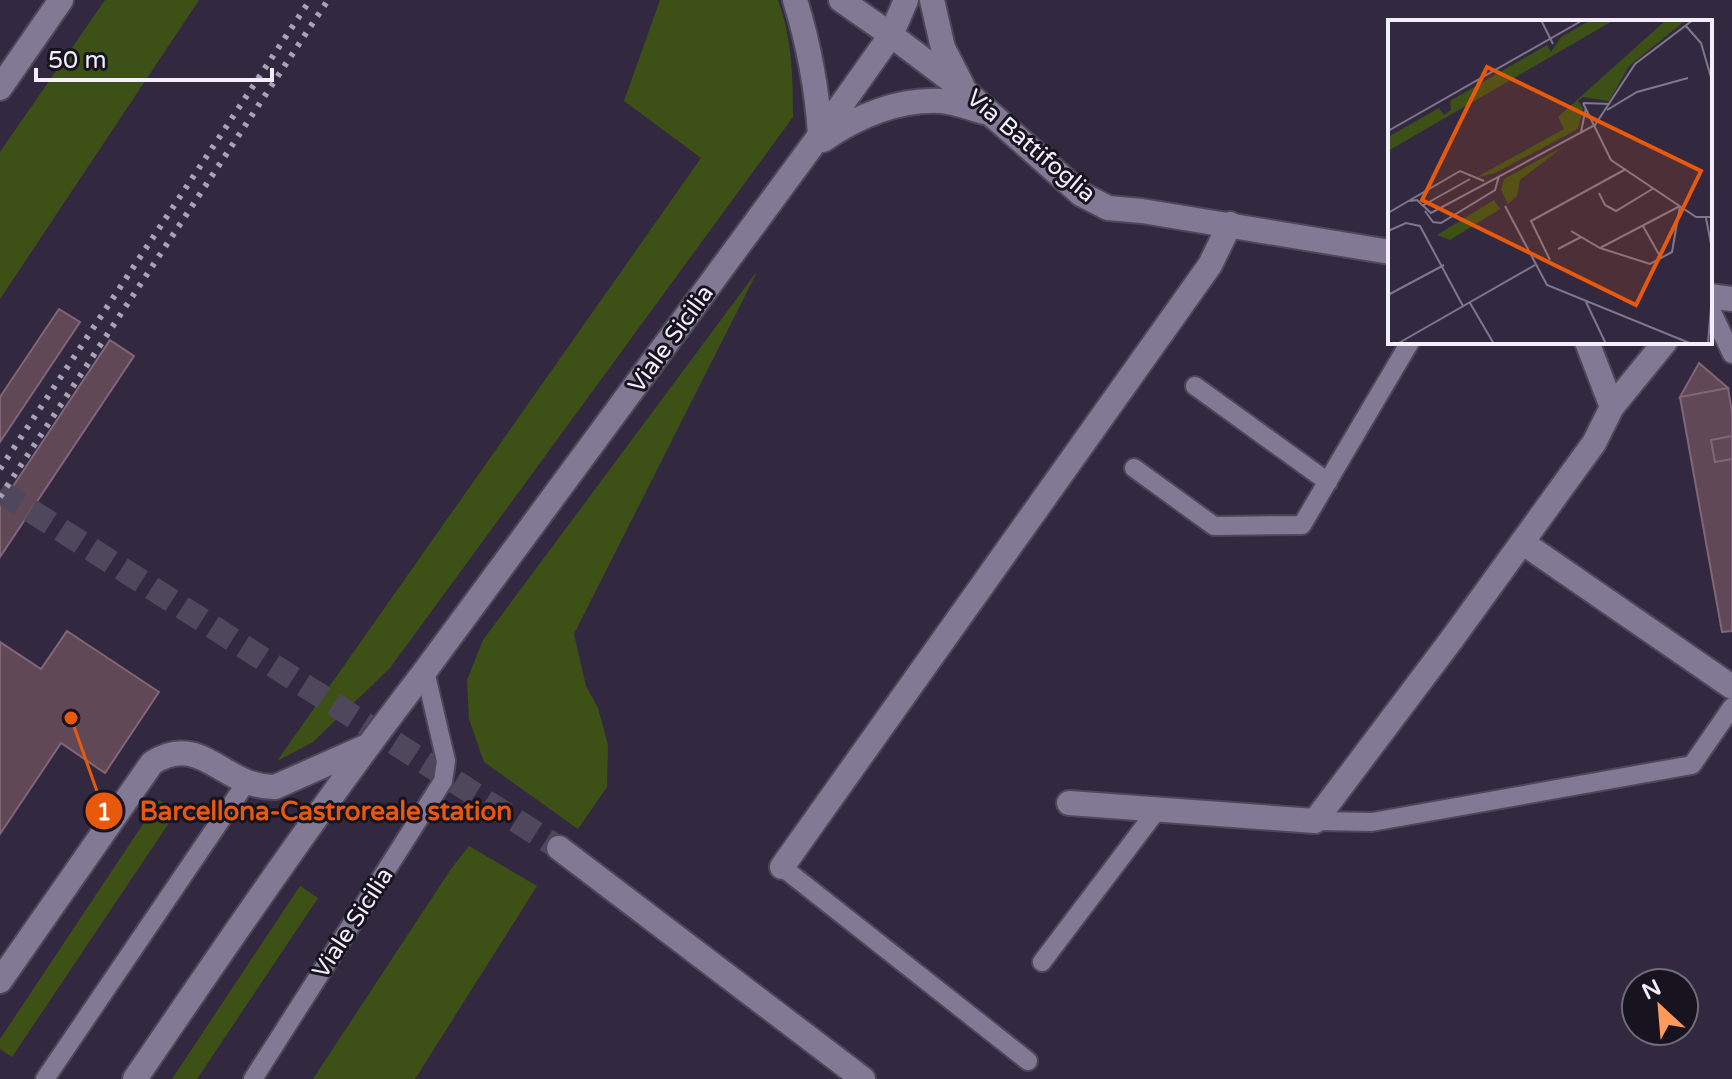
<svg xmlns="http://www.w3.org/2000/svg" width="1732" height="1079" viewBox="0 0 1732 1079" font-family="'Varela Round',sans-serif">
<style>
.green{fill:#3d5116}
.building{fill:#614857;stroke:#816677;stroke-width:2}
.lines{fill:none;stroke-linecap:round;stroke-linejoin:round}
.street-tunnel{stroke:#4f475c;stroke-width:24;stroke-dasharray:24 12;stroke-linecap:butt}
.lane-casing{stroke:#4e475a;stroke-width:22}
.street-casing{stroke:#4e475a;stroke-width:28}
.secondary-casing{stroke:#4e475a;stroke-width:28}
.lane{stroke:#827994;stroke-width:18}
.street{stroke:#827994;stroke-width:24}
.secondary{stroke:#827994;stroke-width:24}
.rail{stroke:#a9a3b5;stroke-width:6;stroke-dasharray:4 8;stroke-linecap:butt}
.labels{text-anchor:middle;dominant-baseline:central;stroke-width:6;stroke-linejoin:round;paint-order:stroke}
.street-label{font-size:24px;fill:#f3eefd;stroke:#18141f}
.inset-road{fill:none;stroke:#7f788c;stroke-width:2}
.view{fill:#e8590c;fill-opacity:0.15;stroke:#e8590c;stroke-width:4}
.inset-edge{fill:none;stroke:#f3eefd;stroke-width:4}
.leader{fill:none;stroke:#e8590c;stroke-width:3}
.callout-dot{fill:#e8590c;stroke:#18141f;stroke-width:3}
.mark-label{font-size:24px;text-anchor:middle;font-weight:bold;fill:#fff}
.callout-label{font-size:26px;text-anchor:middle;font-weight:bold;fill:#e8590c;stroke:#18141f;stroke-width:6;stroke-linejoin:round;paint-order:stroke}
</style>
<rect width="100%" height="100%" fill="#322940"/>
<path class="green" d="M105 0H199L0 299V152Z
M660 0H778C792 38 793 77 793 117L390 668 313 742 277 761 701 158 624 101Z
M758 270 574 634 586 686 598 708 608 745 607 787 578 829 484 762 469 719 467 680 483 640Z
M159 800 177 811 12 1057 0 1049V1039Z
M469 846 537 886 415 1079H313L451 869Z
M300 886 318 898 197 1079H172Z"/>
<path class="building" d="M59 309 80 322 0 442V397Z
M110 340 134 356 0 557V506Z
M1699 363 1728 388 1680 397Z
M1728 388 1732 412V436L1711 440 1715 462 1732 459V631L1722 632 1680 397Z
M1732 436V459L1715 462 1711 440Z
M67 631 159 692 105 773 61 743 0 834V642L41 669Z"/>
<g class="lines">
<path class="street-tunnel" d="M0 491 559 848"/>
<defs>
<path id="lane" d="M1710 308 1732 354
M1195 386 1328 482
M1134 468 1214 526 1302 525 1410 342
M1315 821 1372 822 1692 765 1732 707
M782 867 1028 1061
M1042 962 1157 810
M45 1079 246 783
M253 1079 443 781 446 761 425 671"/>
<path id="street" d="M1587 342 1612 407
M1522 542 1732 687
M1069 803 1315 821 1452 639 1594 443 1612 407 1665 342
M559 848 863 1079
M782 867 1210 265 1230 224"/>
<path id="secondary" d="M795 0C809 45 817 88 820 135
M841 0 891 35 965 91 1081 194 1108 208 1142 211 1390 252
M932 0 943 48 962 85
M0 88 61 0
M823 140C858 116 897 99 941 101 955 102 970 108 984 112
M1710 296 1732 299
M0 981 152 763C202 731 223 788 275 787L365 747
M135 1079C229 941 323 803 425 671L820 135 891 35 906 0"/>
</defs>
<use href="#lane" class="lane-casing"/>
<use href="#street" class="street-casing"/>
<use href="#secondary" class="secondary-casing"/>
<use href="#lane" class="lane"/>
<use href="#street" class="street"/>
<use href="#secondary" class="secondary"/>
<path class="rail" d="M0 469 310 0
M0 497 328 0"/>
</g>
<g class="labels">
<g class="street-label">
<text transform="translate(1031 146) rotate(40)">Via Battifoglia</text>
<text transform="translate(671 339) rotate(-54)">Viale Sicilia</text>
<text transform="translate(353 923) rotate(-57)">Viale Sicilia</text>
</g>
</g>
<g transform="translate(1388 20)">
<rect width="324" height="324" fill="#322940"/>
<path d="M203 0H226L0 131V117L51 88 56 95 63 90 62 81 159 25 163 32 173 17ZM278 0H298L241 46 221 81 195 77 190 81 195 88 190 109 107 153 87 158 176 109 170 97ZM176 126 132 160 129 176 120 184 113 170 116 159ZM106 180 112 189 62 220 49 215Z" fill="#3d5116"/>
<path class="inset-road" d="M153 0 165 24M297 5 313 23 324 61M195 83 223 140 308 197H324M195 83 222 84M219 90 249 72 300 58M0 111 195 0M193 112 198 88M211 173 217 185 228 191 266 168M22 181 29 180 43 193 207 105 247 44 305 0M34 186 82 159M117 186 159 265 304 324M37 191 45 202 53 203 107 170 111 156M0 193 72 151 96 161M318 198 324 229M255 206 273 238M0 211 18 203 32 206 75 286M183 211 212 228 292 186M212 228 262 244 284 232 292 186M170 229 193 217M162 240 143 201 238 149M0 275 56 245M198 282 218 324M82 283 106 324M9 324 147 245M320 324 324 274"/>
<path class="view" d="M99 47 313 151 248 285 34 180Z"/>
<rect width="324" height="324" class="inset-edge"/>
</g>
<path class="leader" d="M71 718L104 811"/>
<g class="callout-dot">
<circle cx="71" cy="718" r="8"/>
<circle cx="104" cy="811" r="20"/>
</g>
<g class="mark-label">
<text x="104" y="820">1</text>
</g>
<g class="callout-label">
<text x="326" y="820">Barcellona-Castroreale station</text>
</g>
<g transform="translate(1660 1007) rotate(334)"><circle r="38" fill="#18141f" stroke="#706b78" stroke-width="2"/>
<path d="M0-6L14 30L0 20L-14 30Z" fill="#ff9a5b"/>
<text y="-12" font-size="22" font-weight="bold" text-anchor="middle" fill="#f3eefd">N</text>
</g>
<path d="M36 68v12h236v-12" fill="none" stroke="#f3eefd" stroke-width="4"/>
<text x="48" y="68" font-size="24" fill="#f3eefd" stroke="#18141f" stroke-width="6" paint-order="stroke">50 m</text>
</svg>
